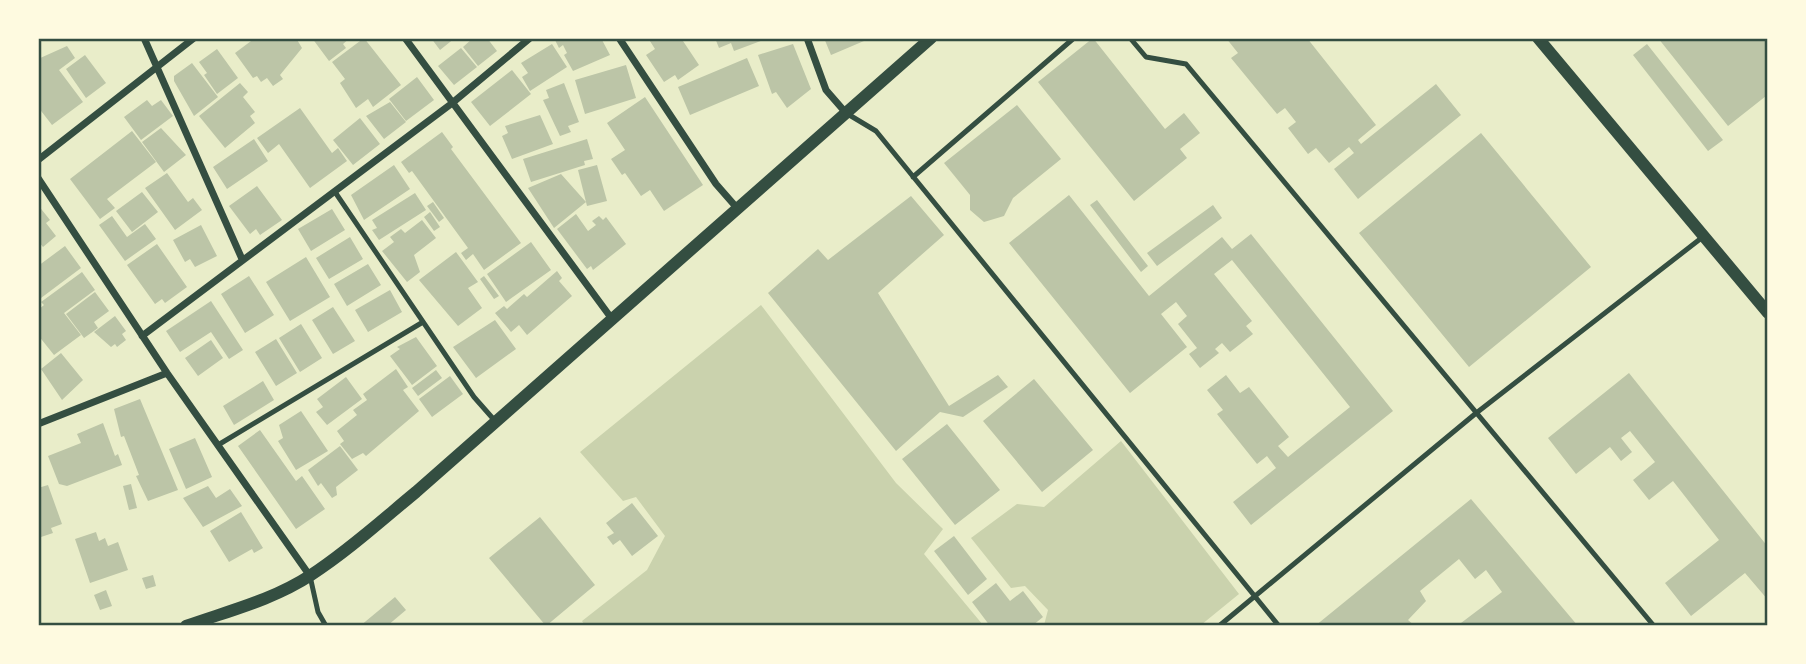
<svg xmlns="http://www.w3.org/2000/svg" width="1806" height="664" viewBox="0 0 1806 664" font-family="Signika,sans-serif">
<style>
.green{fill:#cad2ad}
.building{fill:#bcc5a7}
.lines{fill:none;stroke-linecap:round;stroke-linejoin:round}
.service{stroke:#344e41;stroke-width:5}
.minor{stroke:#344e41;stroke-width:7}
.tertiary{stroke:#344e41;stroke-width:12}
.neatline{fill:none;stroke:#344e41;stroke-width:2.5}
</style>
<rect width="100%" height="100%" fill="#e9edc9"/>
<path class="green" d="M761 305 896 483 943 529 924 554 983 625 585 626 582 621 647 570 665 536 636 497 623 501 580 452Z
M1121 441 1239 594 1201 625H1044L1048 610 1025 586 1011 588 971 538 1017 504 1044 507Z"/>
<path class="building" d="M255 38H296L302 48 280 75 283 79 273 86 267 78 261 82 257 76 253 78 235 53Z
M312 38H350L343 44 346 48 329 61Z
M364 38 401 85 373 107 368 99 356 108 340 83 345 79 332 62Z
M431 38H455L440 50Z
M473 38H487L497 51 478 66 463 47Z
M554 38H601L610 55 573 71 564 55 567 53 563 45 559 48Z
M648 38H681L699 65 678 80 675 75 664 82 646 55 655 49Z
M715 38H766V39L734 51 731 43 719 48Z
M824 38H863L864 41 831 55Z
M1093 38 1165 129 1184 113 1200 133 1180 149 1187 158 1134 201 1038 82Z
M1226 38H1307L1376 125 1358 140 1361 144 1436 84 1461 115 1358 199 1334 169 1354 153 1349 147 1329 163 1316 148 1308 154 1288 128 1296 122 1285 108 1277 114 1231 58 1238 53Z
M1658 38H1768V98L1766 96 1728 126Z
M552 44 567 67 530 91 522 77 528 73 521 63Z
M793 44 811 89 787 108 776 92 772 94 758 55Z
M1647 44 1723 140 1708 151 1633 55Z
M67 46 75 58 59 70 83 102 52 125 38 107V59Z
M461 48 477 67 454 85 438 66Z
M217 49 238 78 217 94 204 75 207 73 199 62Z
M85 55 106 83 86 98 66 69Z
M747 58 759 86 690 115 678 87Z
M192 63 218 97 194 116 174 81V76Z
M626 65 636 98 585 114 575 80Z
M512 70 531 94 490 126 471 102Z
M417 77 434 100 406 121 389 99Z
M240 83 248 92 243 97 255 112 250 116 255 123 225 148 199 116Z
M564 83 579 122 568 126 571 132 560 136 543 100 549 98 546 90Z
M645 97 703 185 664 211 650 190 641 196 625 173 622 175 611 159 625 150 607 123Z
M147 100 152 106 161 100 173 116 141 140 124 117Z
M390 102 406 122 384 139 366 116Z
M1017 105 1061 159 1013 198 1004 216 984 222 970 210V195L944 163Z
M300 108 332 153 338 148 347 161 310 188 279 144 268 153 257 138Z
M540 115 553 144 512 159 502 136 508 133 505 126Z
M360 118 380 144 353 165 333 140Z
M161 128 186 155 164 172 142 142Z
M132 131 156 162 107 199 115 208 100 219 70 179Z
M442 132 453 147 451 149 521 243 484 270 473 254 466 260 461 253 468 248 412 171 409 173 401 162Z
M1481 133 1591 267 1469 367 1359 233Z
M254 139 268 161 227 189 213 167Z
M587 139 593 159 584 161 585 165 531 182 523 159Z
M394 165 410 189 364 220 351 195Z
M597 165 607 201 587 206 578 170Z
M167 173 188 202 193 198 202 210 175 230 145 188Z
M561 174 586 202 554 228 528 188Z
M257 186 282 220 260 235 256 229 250 234 229 206Z
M142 192 158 212 132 232 116 211Z
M415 193 426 210 379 240 372 230 377 228 372 220Z
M1069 195 1149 296 1222 237 1232 249 1251 234 1393 411 1251 525 1233 502 1276 468 1267 456 1257 464 1217 414 1223 410 1207 390 1226 375 1240 393 1249 387 1289 437 1278 446 1288 457 1350 407 1232 260 1214 274 1252 321 1246 326 1253 334 1230 352 1222 343 1215 349 1219 353 1200 368 1189 354 1197 348 1178 324 1187 316 1176 302 1161 314 1187 347 1130 393 1009 243Z
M911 196 944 235 878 293 949 406 998 375 1008 387 963 417 940 412 896 451 768 293 818 249 828 260Z
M1097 200 1148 266 1141 272 1090 205Z
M433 202 444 218 439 222 427 206Z
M38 205 50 220 46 223 56 236 43 247 38 241Z
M1213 205 1222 218 1157 266 1147 253Z
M332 209 345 230 311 251 298 229Z
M430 212 440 227 434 231 424 217Z
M576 214 588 231 596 225 592 221 599 216 603 220 606 217 626 244 593 270 591 266 587 269 557 229Z
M112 216 127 237 145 224 156 239 125 261 99 225Z
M422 220 436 238 414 255 420 272 407 282 382 251 394 242 390 237 401 229 405 233Z
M201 225 217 256 195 267 190 259 185 262 173 240Z
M350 237 363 259 329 279 316 258Z
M531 242 551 270 506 302 487 274Z
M157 244 187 287 165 303 162 299 155 304 127 265Z
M65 246 81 268 41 298 38 266Z
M456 252 478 282 468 288 482 308 458 326 419 280Z
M306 257 330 297 290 321 266 282Z
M368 264 381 285 347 306 334 284Z
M557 271 562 278 559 281 572 296 527 335 519 325 511 332 495 313 504 306 507 309 524 294 527 297Z
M82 272 95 290 64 313 81 335 54 355 38 335V310L44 305 41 302Z
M249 276 274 315 245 333 221 294Z
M484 276 499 296 494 299 480 279Z
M390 290 402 312 368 332 355 310Z
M95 292 109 311 94 322 98 328 84 338 66 314Z
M211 301 243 350 229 359 211 332 180 352 166 331Z
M333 307 355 341 333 354 312 320Z
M115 316 126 331 122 334 126 340 117 347 115 344 111 347 94 332Z
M495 320 516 349 476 378 453 347Z
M301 324 322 358 300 372 279 338Z
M416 337 437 366 412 385 390 356 400 349 397 347Z
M276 339 297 373 276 386 255 352Z
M211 340 223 358 198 376 185 358Z
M61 353 83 380 62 400 41 369Z
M396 369 408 387 403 390 419 411 366 456 363 453 352 459 340 444 344 441 337 431 357 415 353 410 367 400 363 394Z
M436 370 442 378 418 396 412 388Z
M1629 373 1768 547V600L1745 573 1691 616 1665 583 1719 540 1673 481 1649 500 1633 480 1655 462 1630 431 1621 438 1632 452 1621 461 1610 447 1576 474 1548 438Z
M450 376 463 394 432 417 419 399Z
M346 377 362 399 327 425 316 412 323 407 317 399Z
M1034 379 1093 450 1042 492 983 421Z
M263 381 274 400 234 425 223 406Z
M140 399 178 490 148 501 136 476 139 475 124 436 121 437 114 409Z
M301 411 328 451 296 470 278 441 283 438 279 425Z
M103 423 115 456 118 454 122 465 67 486 59 484 48 456 81 443 77 434Z
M947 424 1000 490 955 525 902 459Z
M260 430 296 481 302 476 325 509 296 529 238 446Z
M195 438 212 477 186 489 169 449Z
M340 446 358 470 336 487 337 495 332 498 321 483 318 486 308 470Z
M131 484 137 508 129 510 123 486Z
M48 485 62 524 51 528 53 533 38 538V488Z
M208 486 216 498 230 489 242 506 203 527 183 498Z
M1471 499 1578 626H1457L1502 592 1486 570 1475 579 1459 559 1420 591 1426 601 1408 620 1415 626H1315Z
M632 503 658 536 632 556 620 540 613 545 607 537 614 533 606 523Z
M241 512 263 548 254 553 252 549 229 562 210 531Z
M540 517 595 585 546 626 489 558Z
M96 532 99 541 105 538 108 546 118 542 128 570 90 583 75 539Z
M954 536 987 579 968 595 934 551Z
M153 575 156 586 146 589 142 578Z
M996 583 1010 601 1023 591 1043 617 1032 626 1008 623 990 626 972 602Z
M106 590 112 606 100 610 94 595Z
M395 597 406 610 387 626H360Z"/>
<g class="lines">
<path class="service" d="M1130 38 1146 57 1186 64 1654 626
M846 113 876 131 1279 626
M913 177 1074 38
M335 192 474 397 496 422
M218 445 423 322
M310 576 318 612 326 626
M1219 626 1475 414 1704 236"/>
<path class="minor" d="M144 38 242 259
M405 38 612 319
M619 38 716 184 737 208
M807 38 826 90 846 113
M38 160 194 38
M38 178 167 373 310 576
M142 336 451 104 530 38
M38 424 167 373"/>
<path class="tertiary" d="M1538 38 1768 313
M186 626C228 611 273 600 311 575 348 551 382 520 416 492L931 38"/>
</g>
<rect width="1806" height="664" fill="none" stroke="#fefae0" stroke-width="80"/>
<rect x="40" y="40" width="1726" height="584" class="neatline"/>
</svg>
